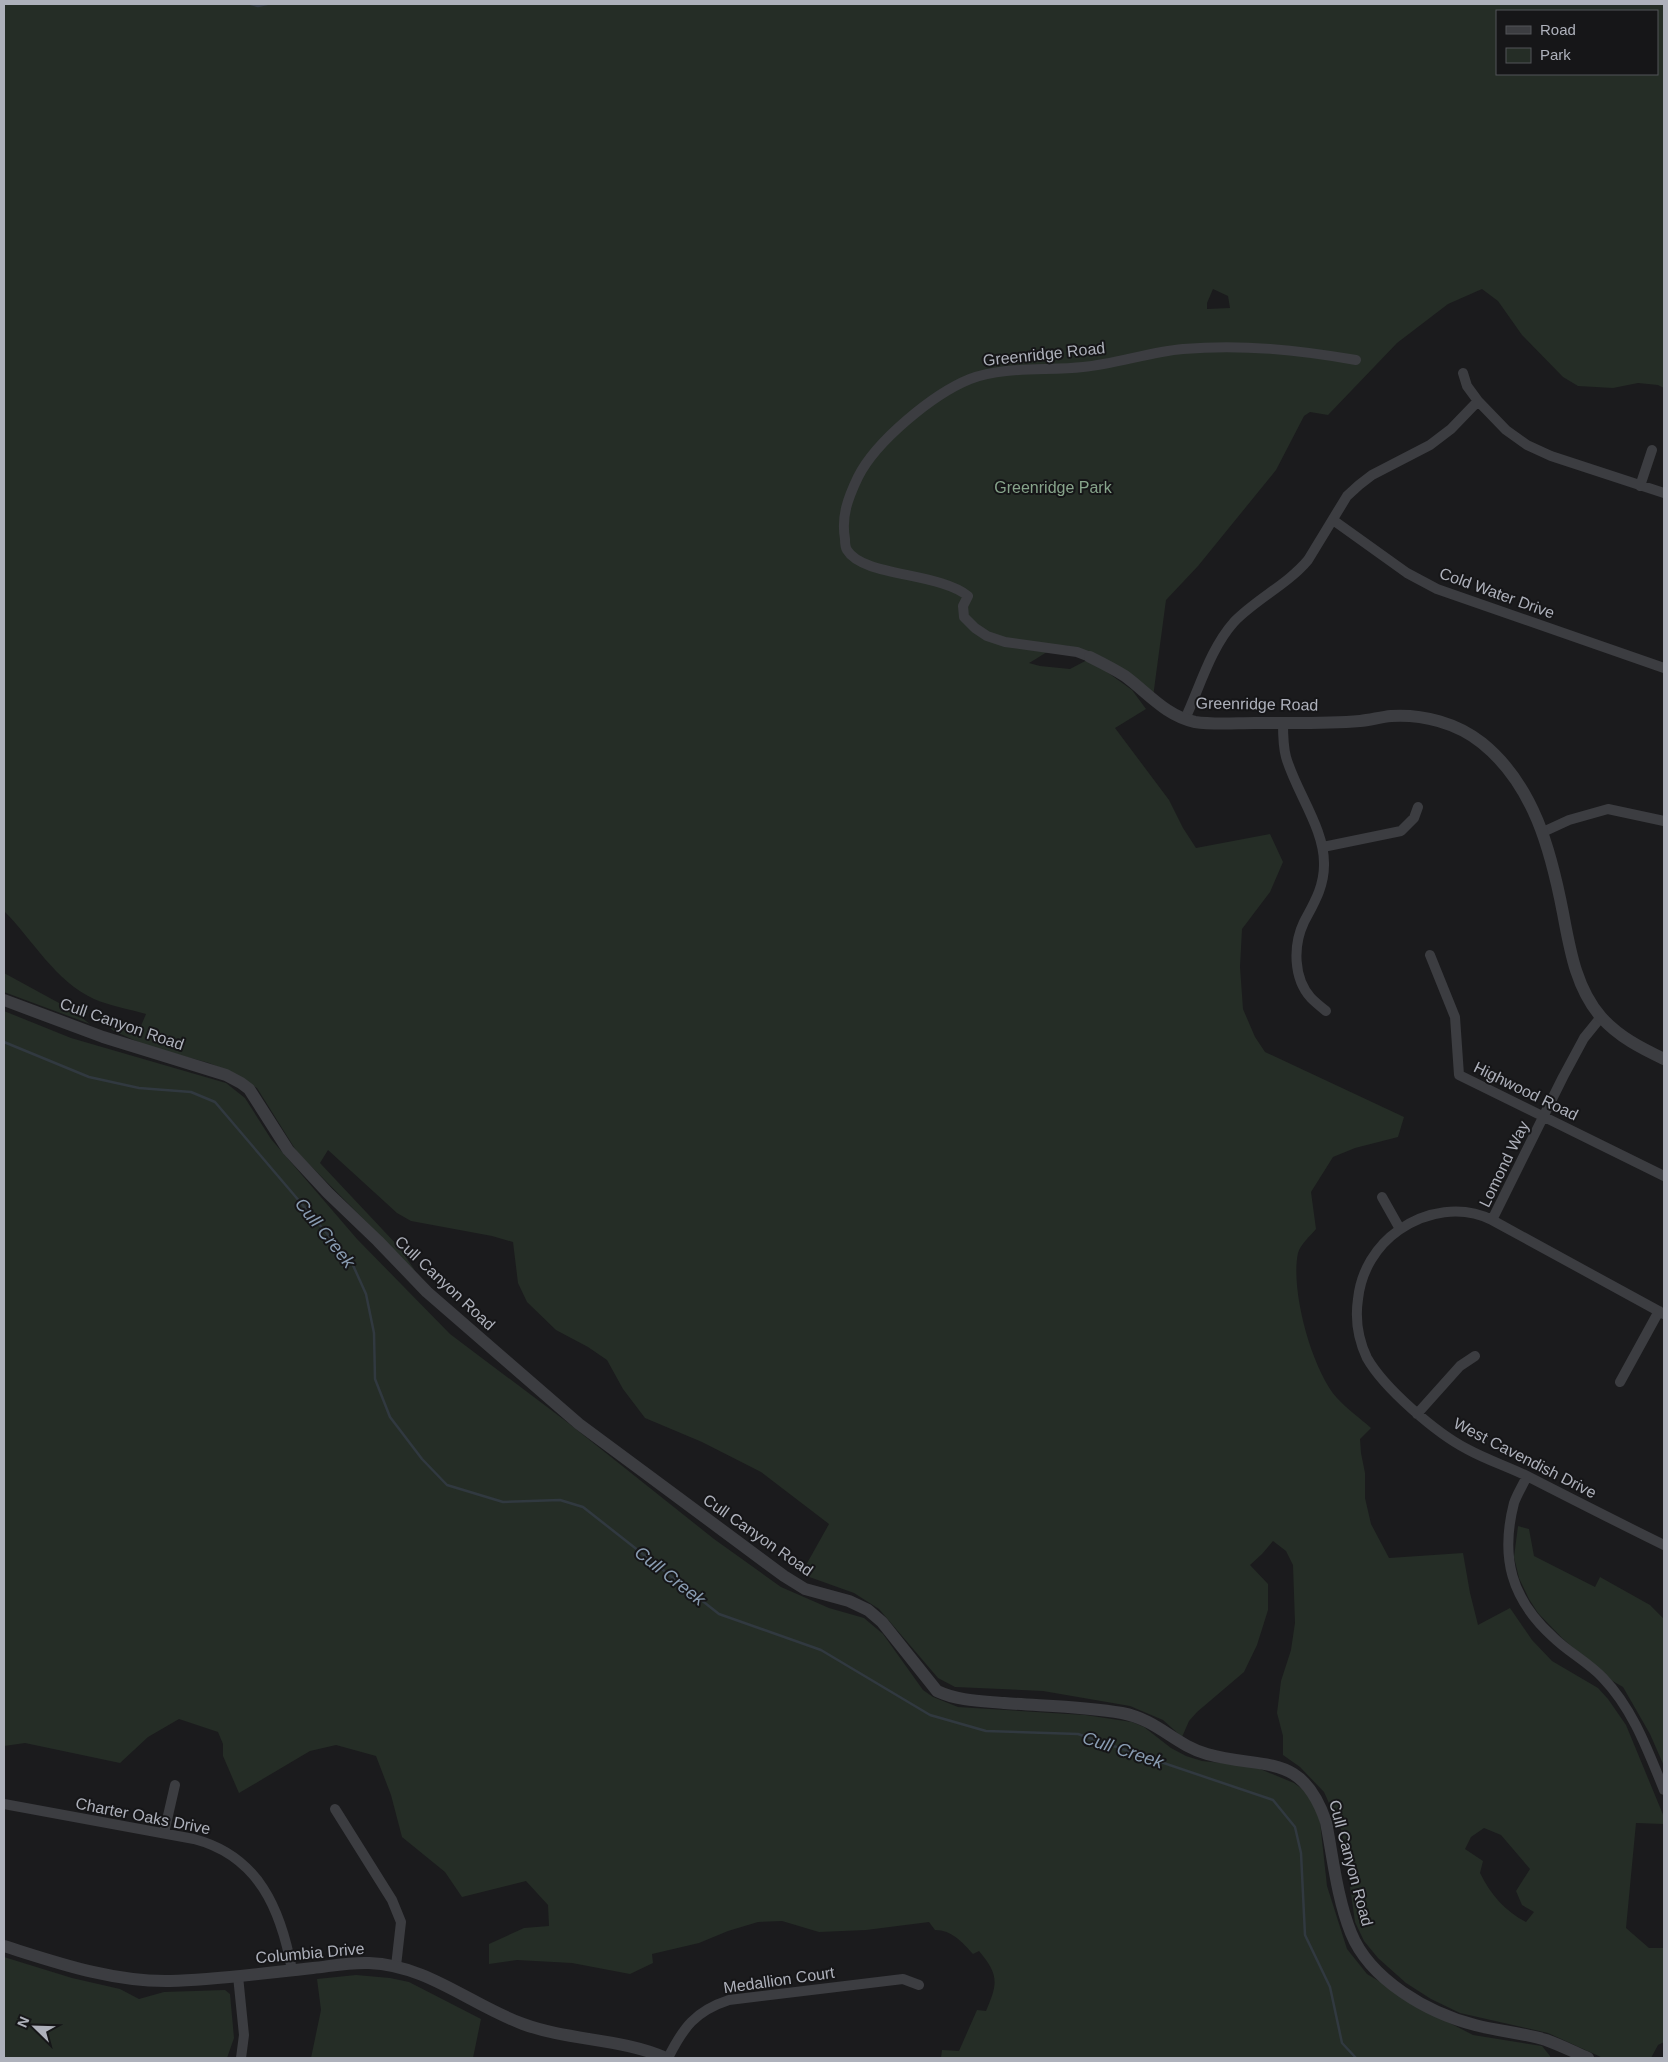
<svg xmlns="http://www.w3.org/2000/svg" width="1668" height="2062" viewBox="0 0 1668 2062" font-family="Arial,sans-serif">
<style>
.green{fill:#252d26;fill-rule:evenodd}
.lines{fill:none;stroke-linecap:round;stroke-linejoin:round}
.stream{stroke:#313940;stroke-width:2.5}
.minor{stroke:#3c3d41;stroke-width:10}
.tertiary{stroke:#3c3d41;stroke-width:12}
.labels{text-anchor:middle;dominant-baseline:central;stroke-width:4;stroke-linejoin:round;paint-order:stroke}
.street-label{font-size:16px;fill:#aeb1bb;stroke:#161618}
.park-label{font-size:16px;fill:#87a48b;stroke:#161618}
.water-label{font-size:18px;font-style:italic;fill:#899cb2;stroke:#161618}
</style>
<rect width="100%" height="100%" fill="#1b1b1d"/>
<path class="green" d="M4 4H1664V388L1658 385 1638 383 1613 388 1578 386 1563 377 1522 335 1498 301 1482 289 1448 304 1397 343 1328 415 1310 412 1304 416 1276 470 1198 566 1166 600 1153 697C1138 682 1082 641 1060 646 1050 649 1038 658 1029 663L1040 666 1070 669 1089 659 1132 690 1146 709 1115 728 1169 800 1183 828 1196 848 1270 834 1283 862 1270 892 1242 929 1240 967 1243 1009 1255 1037 1265 1052 1404 1117 1398 1137 1355 1148 1333 1157 1311 1192 1316 1229C1311 1235 1300 1245 1298 1253 1290 1290 1312 1370 1337 1398 1347 1409 1360 1418 1371 1428L1360 1439 1361 1453 1365 1473V1498L1371 1524 1389 1558 1463 1553 1470 1593 1478 1625 1510 1608 1532 1640 1552 1661 1598 1688 1608 1699 1626 1725 1664 1817V1824L1636 1823 1626 1928 1649 1948H1664V2042L1658 2045 1651 2058H1603L1548 2033 1460 2013 1431 1999 1406 1983 1378 1958 1364 1941 1355 1922 1342 1832 1324 1792 1300 1767 1283 1755V1736L1277 1713 1281 1681 1291 1650 1295 1623 1293 1565 1286 1551 1273 1541 1262 1554 1250 1565 1268 1584V1610L1257 1645 1244 1672 1197 1712 1189 1721 1182 1737 1163 1720 1130 1706 1043 1691 955 1687 938 1678 879 1609 854 1593 801 1574 829 1524 761 1472 702 1442 645 1418 623 1389 607 1360 588 1347 556 1330 527 1302 518 1283 513 1242 492 1236 411 1221 397 1213 328 1150 320 1163 398 1246 416 1272 297 1152 257 1088 231 1072 209 1063 147 1046 114 1031 97 1018 100 1015 138 1033 146 1014C129 1009 110 1006 94 999 55 981 33 940 4 911ZM1497 11H1657V74H1497ZM1213 289 1228 296 1230 308 1207 309V303ZM1484 1828 1501 1835 1530 1869 1516 1891 1522 1905 1534 1912 1526 1922C1505 1911 1491 1895 1480 1873L1483 1861 1465 1849 1471 1837Z
M4 973 70 1009 90 1024 4 992Z
M4 1011 71 1038 226 1083 245 1098 271 1139 357 1239 450 1334 567 1422 714 1539 781 1587 829 1608 864 1618 883 1634 923 1690 933 1697 958 1707 1085 1715 1132 1722 1144 1727 1171 1748 1186 1756 1202 1761 1253 1766 1294 1783 1305 1791 1319 1813 1327 1886 1347 1949 1367 1974 1444 2020 1473 2035 1542 2046 1550 2056V2058H941L942 2050 959 2051 977 2010 986 2011C998 1983 999 1975 979 1951L973 1954C962 1942 952 1930 935 1930L929 1922 866 1930 819 1932 782 1921 758 1922 728 1931 699 1943 652 1954 653 1963 630 1974 572 1963 517 1960 489 1964V1944L524 1928 549 1926 548 1905 526 1881 462 1897 445 1872 402 1837 391 1795 376 1756 336 1745 310 1751 239 1793 223 1756V1744L218 1732 179 1719 148 1737 120 1763 25 1743 4 1746Z
M1518 1526 1529 1529 1534 1556 1595 1587 1600 1577 1650 1605 1664 1619V1766L1650 1734 1623 1687 1609 1679 1562 1638 1538 1613 1529 1599 1519 1578 1514 1557Z
M4 1957 72 1978 120 1989 139 1999 164 1992 225 1990 230 1994 234 2038 227 2058H4Z
M356 1975 390 1978 409 1982 481 2019 473 2058H311L321 2010 317 1979Z"/>
<g class="lines">
<path class="stream" d="M251 4 258 6 267 4
M4 1042 89 1077 139 1088 191 1092 215 1102 352 1263 366 1294 374 1333 375 1379 390 1417 422 1459 447 1485 503 1502 560 1500 583 1507 719 1614 821 1650 930 1715 986 1731 1078 1734 1273 1800 1295 1827 1301 1853 1305 1935 1330 1987 1342 2043 1356 2058"/>
<path class="minor" d="M1463 373 1467 386 1478 401 1506 430 1527 445 1551 456 1664 493
M1640 486 1652 450
M1333 520 1407 573 1437 589 1664 668
M1090 657 1077 652 1005 642 987 636 975 628 964 617 963 606 968 596C939 572 863 577 847 550 845 547 845 542 845 539 841 516 848 498 858 477 876 441 933 394 970 379 1004 366 1047 371 1083 367 1116 364 1149 352 1183 349 1243 344 1298 350 1356 360
M1185 719C1200 687 1210 649 1234 622 1256 599 1287 585 1308 560L1347 496 1359 485 1372 475 1430 445 1451 429 1478 401
M1283 723C1283 734 1283 746 1286 757 1296 792 1325 829 1324 865 1324 887 1314 903 1304 922 1293 945 1293 978 1311 998 1316 1003 1321 1007 1326 1011
M1543 832 1569 820 1608 809 1664 821
M1323 847 1401 831 1414 818 1418 807
M1430 955 1455 1017 1459 1075 1664 1176
M1382 1197 1400 1229
M1492 1220 1563 1077 1584 1038 1601 1017
M1664 1314 1492 1220C1462 1205 1426 1211 1399 1230 1376 1246 1361 1271 1358 1299 1355 1319 1358 1339 1367 1358 1384 1388 1436 1433 1467 1449 1487 1460 1509 1467 1529 1477 1574 1500 1619 1523 1664 1545
M1620 1382 1659 1311
M1417 1414 1460 1366 1475 1356
M1527 1476C1523 1485 1517 1494 1514 1503 1500 1557 1511 1599 1553 1637 1568 1652 1588 1662 1603 1678 1633 1709 1648 1751 1664 1790
M4 1804 194 1839C259 1856 281 1910 292 1970
M335 1809 392 1900 401 1922 396 1966
M164 1833 175 1785
M238 1976 244 2035 241 2058
M668 2058C683 2028 695 2011 729 2000L903 1979 919 1985"/>
<path class="tertiary" d="M1090 657C1102 663 1114 669 1125 676 1148 693 1166 716 1195 722 1214 725 1236 723 1255 723 1290 723 1325 724 1360 721 1370 720 1381 717 1391 716 1423 714 1457 723 1482 743 1534 785 1551 851 1563 913 1570 950 1576 988 1601 1017 1619 1037 1641 1048 1664 1059
M4 1000 103 1037 226 1075 241 1083 249 1089 288 1150 328 1193 378 1241 427 1292 579 1424 784 1576 805 1589 849 1601 868 1610 882 1622 937 1691C958 1701 981 1701 1004 1703 1043 1706 1083 1706 1122 1713 1158 1720 1175 1745 1207 1754 1264 1770 1302 1751 1326 1822 1333 1858 1337 1898 1351 1933 1370 1980 1428 2013 1475 2025 1498 2031 1523 2033 1546 2040 1560 2045 1574 2052 1588 2058
M4 1946C58 1963 112 1982 170 1981 217 1980 265 1973 313 1968 331 1966 351 1962 369 1963 427 1965 471 2005 523 2024 569 2041 621 2038 666 2058"/>
</g>
<g class="labels">
<g class="street-label">
<text transform="translate(1044 354) rotate(-6)">Greenridge Road</text>
<text transform="translate(1497 593) rotate(20)">Cold Water Drive</text>
<text transform="translate(1257 704) rotate(1)">Greenridge Road</text>
<text transform="translate(122 1024) rotate(19)">Cull Canyon Road</text>
<text transform="translate(1526 1091) rotate(26)">Highwood Road</text>
<text transform="translate(1504 1164) rotate(-64)">Lomond Way</text>
<text transform="translate(445 1283) rotate(43)">Cull Canyon Road</text>
<text transform="translate(1525 1458) rotate(27)">West Cavendish Drive</text>
<text transform="translate(758 1535) rotate(35)">Cull Canyon Road</text>
<text transform="translate(143 1816) rotate(11)">Charter Oaks Drive</text>
<text transform="translate(1351 1863) rotate(75)">Cull Canyon Road</text>
<text transform="translate(310 1953) rotate(-5)">Columbia Drive</text>
<text transform="translate(779 1980) rotate(-8)">Medallion Court</text>
</g>
<g class="park-label">
<text x="1053" y="487">Greenridge Park</text>
</g>
<g class="water-label">
<text transform="translate(325 1233) rotate(51)">Cull Creek</text>
<text transform="translate(670 1576) rotate(38)">Cull Creek</text>
<text transform="translate(1123 1750) rotate(18)">Cull Creek</text>
</g>
</g>
<rect width="1668" height="2062" fill="none" stroke="#aeb1bb" stroke-width="10"/>
<rect x="1496" y="10" width="162" height="65" fill="#161618" stroke="#535459"/>
<rect x="1506" y="26" width="25" height="8" fill="#3c3d41" stroke="#535459"/>
<text x="1540" y="35" font-size="15" fill="#aeb1bb">Road</text>
<rect x="1506" y="48" width="25" height="15" fill="#252d26" stroke="#535459"/>
<text x="1540" y="60" font-size="15" fill="#aeb1bb">Park</text>
<g transform="translate(35 2027) rotate(293)" stroke="#161618" stroke-width="4" paint-order="stroke">
<path d="M0-4L9 19L0 12L-9 19Z" fill="#aeb1bb"/>
<text y="-8" font-size="14" font-weight="bold" text-anchor="middle" fill="#aeb1bb">N</text>
</g>
</svg>
